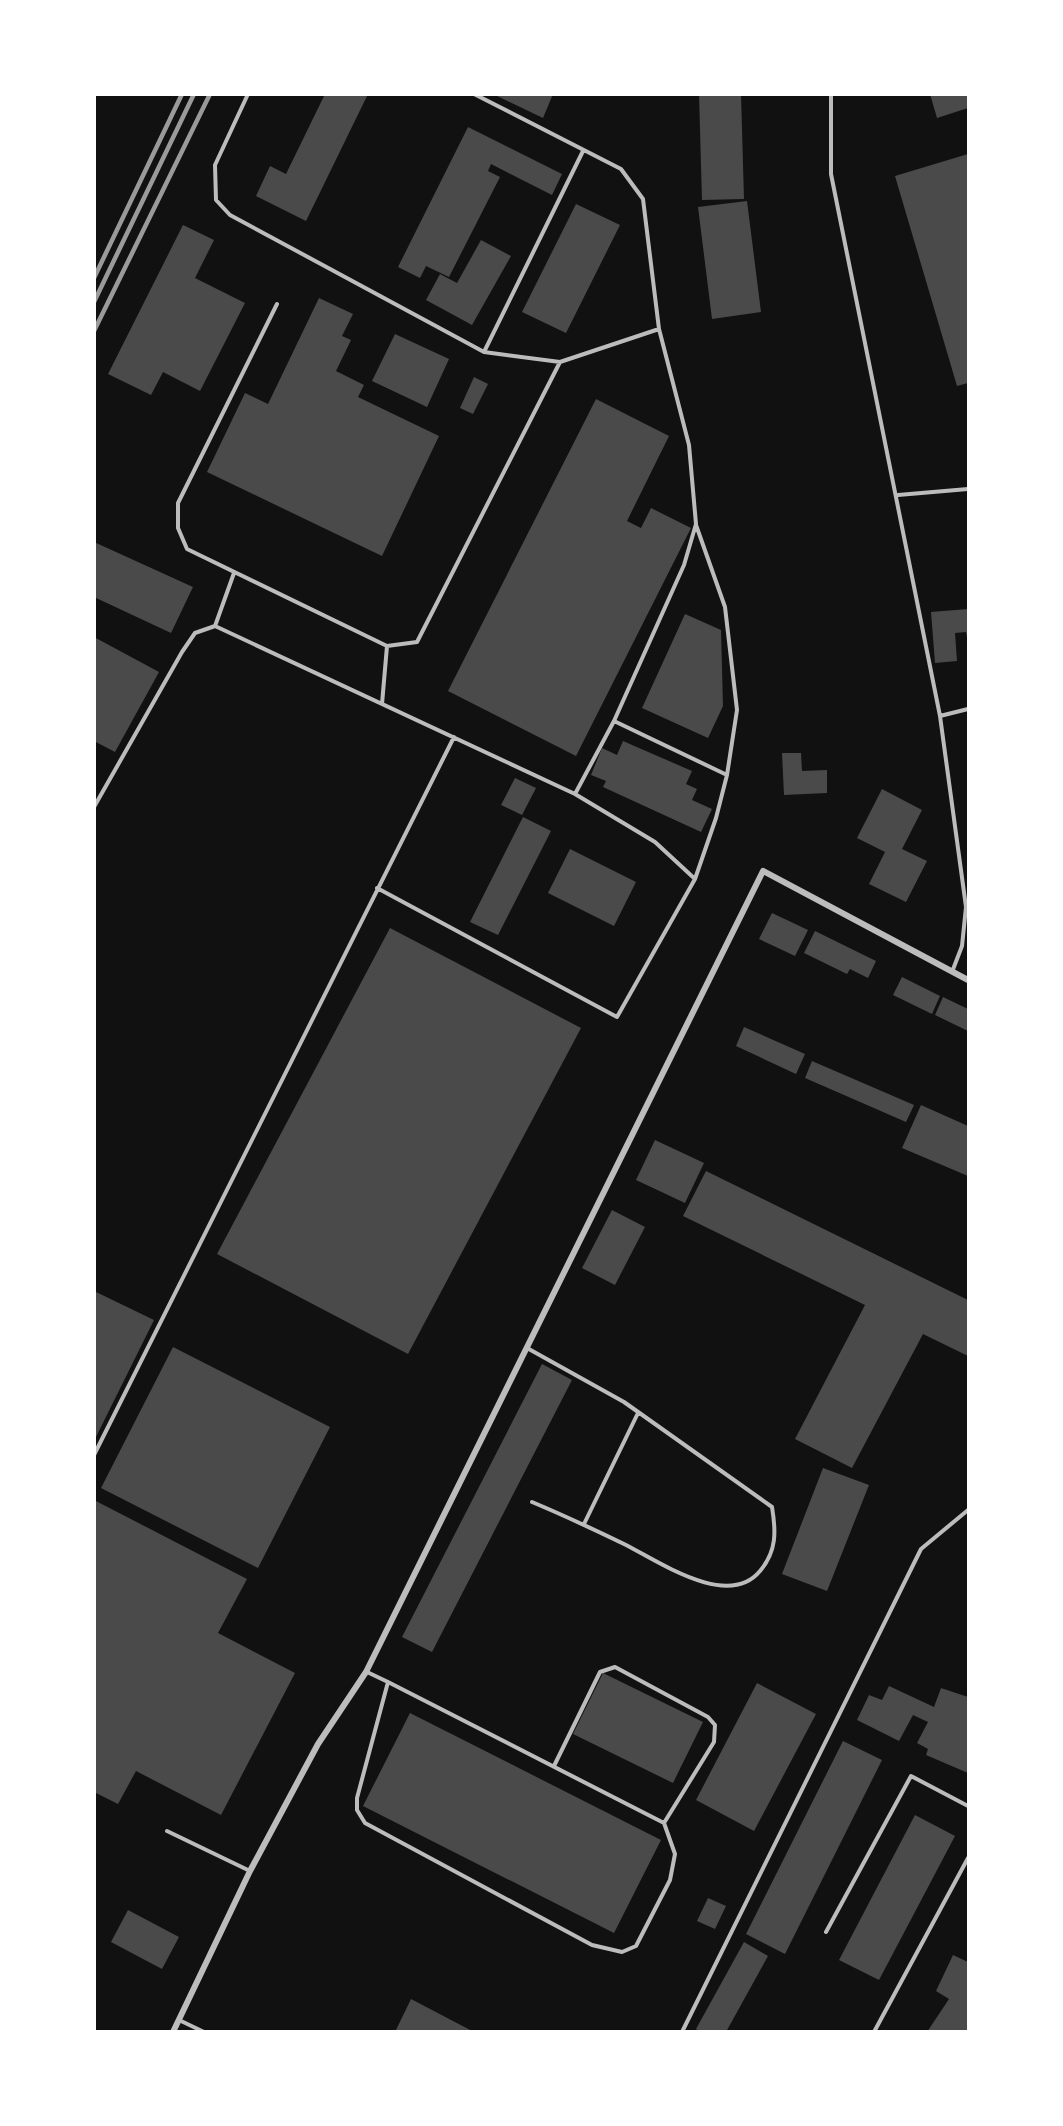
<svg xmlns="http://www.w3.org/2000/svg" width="1063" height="2126" viewBox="0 0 1063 2126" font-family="'Times New Roman',serif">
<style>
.building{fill:#4a4a4a}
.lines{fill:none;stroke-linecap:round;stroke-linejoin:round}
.service{stroke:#bcbcbc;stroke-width:4}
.minor{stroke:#bcbcbc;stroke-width:6}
.rail{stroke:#9a9a9a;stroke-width:4.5}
</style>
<rect width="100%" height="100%" fill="#111"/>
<path class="building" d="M325 94H368L306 221 256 196 270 166 286 174Z
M493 94H553L543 118Z
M699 94H741L744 199 702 200Z
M930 94H968V108L937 118Z
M468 127 562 174 552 195 491 164 488 171 500 177 449 277 426 266 420 278 398 267Z
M968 154V383L957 386 895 176Z
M747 201 761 312 712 319 698 207Z
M576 204 620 225 566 333 522 312Z
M183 225 214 240 195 278 245 303 200 391 163 372 151 395 108 374Z
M481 240 511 256 472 325 426 300 440 274 457 283Z
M319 298 353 314 342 336 351 340 336 371 364 385 358 397 439 436 382 556 207 472 245 393 268 404Z
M395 334 449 359 427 407 372 381Z
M474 377 488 384 473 414 460 408Z
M596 399 669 436 627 521 641 528 651 508 691 528 576 756 448 691Z
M94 542 193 587 171 633 94 597Z
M968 609V642L966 632 955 633 957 661 935 663 931 612Z
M685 614 721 630 723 706 708 738 642 708Z
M94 637 159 672 115 752 94 741Z
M623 741 692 771 686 784 697 789 692 800 712 809 701 832 603 787 606 781 591 775 602 748 617 755Z
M782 753H801L802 771 827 770V793L784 795Z
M515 778 536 788 522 815 501 805Z
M882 789 922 810 902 849 927 861 906 902 869 884 885 852 857 838Z
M523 817 551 831 498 935 470 922Z
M570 849 636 882 614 926 548 893Z
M772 913 808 930 795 956 759 939Z
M390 928 581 1028 408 1354 217 1254Z
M815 931 876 961 868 978 850 969 847 974 804 953Z
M902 977 940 996 932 1014 893 995Z
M943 997 968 1009V1031L935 1015Z
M744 1027 805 1054 796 1074 736 1046Z
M812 1061 914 1105 906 1122 805 1078Z
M921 1105 968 1126V1176L902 1148Z
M655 1140 704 1163 685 1203 636 1180Z
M706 1171 968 1300V1356L923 1334 852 1468 795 1439 865 1305 683 1216Z
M612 1210 645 1227 615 1285 582 1268Z
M94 1291 154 1320 94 1441Z
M173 1347 330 1427 258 1568 101 1488Z
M542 1364 572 1380 432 1652 402 1637Z
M823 1468 869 1485 827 1591 782 1574Z
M94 1500 247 1579 218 1633 295 1673 221 1815 136 1771 118 1804 94 1792Z
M603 1673 703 1722 673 1783 573 1734Z
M757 1683 816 1714 754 1831 696 1800Z
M889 1686 934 1707 941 1688 968 1697V1773L926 1755 928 1749 917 1743 928 1722 913 1715 899 1741 857 1720 869 1695 882 1700Z
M410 1713 661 1840 614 1933 363 1806Z
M843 1741 882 1760 785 1954 746 1934Z
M915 1815 955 1836 879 1980 839 1960Z
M708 1898 726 1906 715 1929 697 1921Z
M128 1910 179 1937 162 1969 111 1942Z
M744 1942 768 1956 726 2032H700L696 2029Z
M953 1955 968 1962V2032H927L949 1999 936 1991Z
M411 1999 474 2032H395Z"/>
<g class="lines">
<path class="service" d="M248 94 215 165 216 200 230 215 484 352 560 362 659 329 689 445 696 524 684 565 614 721 575 794
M474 94 621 169 643 199 659 329
M831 94V174L940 716 966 907 962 946 952 972
M277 304 178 503V528L187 549 387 646 417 642 560 362
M484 352 583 151
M898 495 968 489
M234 573 215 626 575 794 655 842 695 879 617 1017 377 888
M382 704 387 646
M940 716 968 709
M614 721 727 775
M94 807 182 652 195 633 215 626
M695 879 716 818 727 775 737 710 725 607 696 525
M527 1348 624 1402 772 1507C776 1531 777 1551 760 1571 728 1610 658 1561 624 1544 593 1529 563 1515 532 1502
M94 1455 454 737
M584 1524 638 1413
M367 1672 388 1682 664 1823 675 1854 670 1880 636 1946 622 1952 592 1945 365 1823 357 1810V1798L388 1682
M554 1766 600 1672 615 1667 708 1717 715 1725 714 1742 664 1823
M167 1831 250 1871
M826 1932 911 1776 968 1806
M179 2020 204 2032
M682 2032 921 1549 968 1510
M874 2032 968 1858"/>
<path class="minor" d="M173 2032 250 1871 318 1744 366 1672 763 871 968 980"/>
<path class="rail" d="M94 278 182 94
M94 302 194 94
M94 331 210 94"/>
</g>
<rect width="1063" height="2126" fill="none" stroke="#ffffff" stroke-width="192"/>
</svg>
